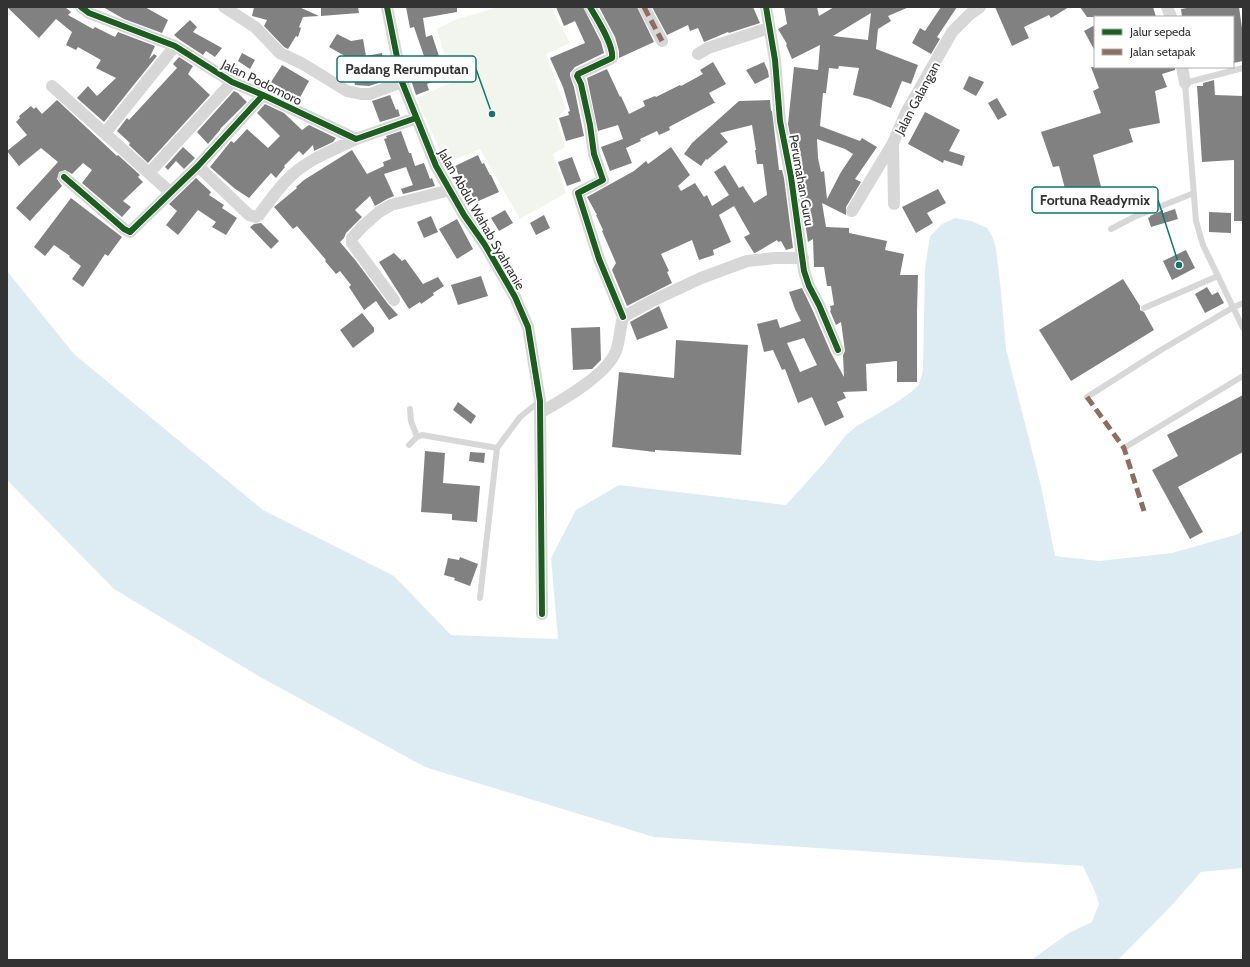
<svg xmlns="http://www.w3.org/2000/svg" width="1250" height="967" viewBox="0 0 1250 967" font-family="Cabin,sans-serif">
<style>
.green{fill:#f1f5ed}
.water{fill:#ddebf3}
.building{fill:#818181;fill-rule:evenodd}
.lines{fill:none;stroke-linecap:round;stroke-linejoin:round}
.service{stroke:#d7d7d7;stroke-width:6}
.minor{stroke:#d7d7d7;stroke-width:12}
.quiet{stroke:#8d6e63;stroke-width:5;stroke-dasharray:10 5;stroke-linecap:butt}
.cycleway-casing{stroke:#fff;stroke-width:8}
.cycleway{stroke:#1b5e20;stroke-width:6}
.labels{text-anchor:middle;dominant-baseline:central;stroke-width:4;stroke-linejoin:round;paint-order:stroke}
.street-label{font-size:13px;fill:#333;stroke:#fff}
.leader{fill:none;stroke:#0f766e;stroke-width:1.5}
.callout-dot{fill:#0f766e;stroke:#fff;stroke-width:1.5}
.callout{fill:#fff;stroke:#0f766e;stroke-width:1.5}
.callout-label{font-size:14px;text-anchor:middle;font-weight:bold;fill:#333}
</style>
<rect width="100%" height="100%" fill="#fff"/>
<path class="green" d="M499 7H551L570 43 546 54 566 109 556 118 565 147 553 154 566 193 520 219 480 149 446 163 416 98 455 81 443 51 437 29 457 19Z"/>
<path class="water" d="M955 218 971 221 987 228 993 238 996 248 1001 292 1006 349 1041 486 1055 556 1099 561 1172 553 1239 534 1243 529V868L1201 872 1172 905 1118 960H1031L1069 933 1092 922 1099 904 1096 894 1083 866 654 837 425 767 262 678 114 589 7 480V271L74 354 263 510 394 576 451 635 558 639 551 558 576 510 619 485 786 505 824 463 846 435 857 426 894 404 911 392 919 385 923 370 925 268 930 236 942 224Z"/>
<path class="building" d="M7 7H65L71 12 68 15 93 29 95 27 115 37 118 32 155 46 149 59 154 54 157 56 104 122 77 98 88 86 97 96 116 78 96 68 101 60 78 47 76 50 66 45 72 32 56 19 39 38Z
M103 7H145L168 20 162 33 124 19Z
M254 7H299L319 16 303 17 299 27 301 28 298 37 296 36 288 49 284 47 264 26 267 20 252 16Z
M321 7H358L359 13 321 16Z
M406 7H457V12L423 18 426 37 432 35 440 59 443 58 450 75 427 84 429 90 416 95 406 65 425 59 414 27 410 28Z
M556 7H583L601 42 604 53 575 67 570 73V76L574 87 584 136 566 141 559 118 569 115 568 112 570 111 563 87 550 58 585 43 575 21 564 26Z
M599 7H637L654 42 619 58V51L615 37Z
M652 7H753L760 23 729 33 728 32 704 42 698 28 690 31 688 25 667 35Z
M784 7H817L819 16 834 7H909L888 16 891 21 878 29 876 49 918 65 911 84 902 81 891 108 869 99 853 95 859 68 839 66 838 69 829 68 826 93H823L820 126 860 141 862 138 877 147 855 179 861 182 846 207V215L822 203 826 227 849 228V233L887 241 885 250 904 254 900 275H918L917 311V382H897V361L866 364 867 391 843 392 846 398 837 402 844 417 825 426 812 397 798 403 785 369 782 370 773 350 764 352 757 324 777 319 780 328 801 321 795 309 789 292 802 288 813 311 831 353 844 377 843 355 845 351 841 322 836 325 830 311 831 310 830 306 834 305 831 286H827L824 267H814L813 239 808 242 798 176 788 124 794 67 818 70 820 45 792 59 786 45 787 44 778 29 787 24ZM871 13 868 40 833 36ZM817 139 845 149 853 154 841 172 827 199 824 171 821 172 818 158ZM804 338 817 365 800 372 787 343Z
M941 7H957L937 37 940 39 931 54 912 43 920 28 925 31Z
M995 7H1069L1051 18 1049 15 1024 27 1029 38 1012 46Z
M1080 7H1153L1156 17H1087Z
M1193 7H1239L1243 35V61L1233 63V17H1182L1181 9Z
M190 20 197 27 193 32 222 48 215 57 206 51 203 55 180 40 174 35Z
M1095 25V51L1084 31Z
M337 34 351 41 363 39 366 56 382 53 384 66 378 67 382 82 369 86 355 85 350 59 329 47Z
M242 53 255 60 250 69 238 61Z
M179 57 193 66 188 74 210 95 148 163 129 145 130 143 117 131 127 118 129 120 177 68 173 64Z
M713 62 726 84 709 93 715 103 716 102 669 127 670 130 659 135 657 131 640 139 641 141 626 148 632 163 610 171 601 147 623 139 618 125 598 131 587 78 607 69 620 97 621 96 629 114 645 106 643 101 655 96 656 97 680 85 681 86 703 74 700 70Z
M764 62 768 71 769 77 755 84 746 70Z
M282 65 309 81 297 103 280 94 283 89 271 82Z
M1091 67H1175V70L1162 74 1167 87 1155 91 1160 123 1129 129 1133 142 1093 155 1102 191 1068 200 1059 166 1053 167 1041 132 1101 113 1093 91 1099 88Z
M969 76 984 82 976 96 963 89Z
M1214 80 1215 95 1243 96V221H1234V160L1202 162 1197 86H1203V83Z
M234 91 238 93 247 102 220 129V130L208 144 197 132Z
M390 95 396 110 398 109 400 116 380 122 372 101Z
M997 98 1007 115 998 120 988 103Z
M57 100 117 156 118 155 140 175 138 177 143 182 123 201 131 207 122 217 82 183 92 170 83 163 72 174 65 170 59 172 57 179 62 186 30 221 16 208 58 162 41 148 19 166 7 151 27 135 16 122 20 118 19 116 31 106 34 109 36 107 42 114Z
M770 100 771 111H772L779 170H782L784 178 793 248 786 250 781 241 778 242 777 240 757 252 754 253 744 237 750 234 734 206 719 215 731 242 713 250 714 255 699 260 692 240 661 254 669 271 667 272 672 283 627 306 612 270 616 263 602 231 603 230 596 215H597L587 197 634 171 646 161 648 164 671 147 690 175 678 186 681 191 695 183 704 197 707 195 712 206 729 195 714 172 725 165 739 188 743 186 754 203 767 195 763 164H757L755 150H756L752 125 720 133 728 142 707 160 706 159 701 166 684 154 692 143 739 101Z
M265 104 284 113 302 130 309 125 336 138 333 142 314 151 313 145 303 155 299 151 284 166 285 167 276 178 271 173 249 198 234 188 210 167 231 141 234 143 247 129 268 148 280 136 257 113Z
M925 112 960 130 949 151 965 156 962 166 944 160 943 163 908 144Z
M401 131 409 153H411L415 166 424 163 430 179 432 178 435 186 403 194 401 189 413 185 406 167 384 174 394 196 387 199 375 206 370 196 355 210 362 217 346 233 344 238 340 242 356 261 388 304 398 315 389 320 376 301 364 310 349 287 351 285 340 271 336 274 325 261 326 260 297 226 293 229 274 207 297 188 296 187 304 180 352 150 367 174 384 166 383 162 391 159 384 139 387 138 386 136Z
M183 147 195 158 184 169 176 161 168 170 165 167Z
M478 155 482 164 484 163 490 175H491L499 192 467 206 458 189 463 187 455 166Z
M572 157 581 181 567 186 558 162Z
M196 178 211 192 209 195 224 205 222 208 237 218 226 235 212 227 216 222 198 210 178 235 166 225 177 211 169 204Z
M938 189 946 203 927 213 933 223 916 233 902 207Z
M1156 194 1159 202 1147 207 1144 199Z
M71 198 122 237 108 256 105 254 83 287 72 279 81 266 69 257 70 256 54 245 45 256 34 247Z
M1175 209 1178 219 1151 227 1148 218 1150 217V216L1163 210V213Z
M505 210 513 223 499 231 491 218Z
M1209 212 1231 213V233L1209 232Z
M544 215 550 228 536 235 530 223Z
M431 216 438 232 424 238 417 222Z
M457 219 473 249 457 259 439 229Z
M261 223 279 241 271 249 250 227 254 224Z
M1186 250 1195 268 1172 280 1163 261Z
M394 253 402 261 405 259 423 284 438 277 444 286 433 293 434 295 421 304 420 302 409 309 379 262Z
M481 276 488 296 458 305 451 285Z
M1123 279 1140 306V310L1144 312 1154 330 1071 381 1039 330Z
M1207 287 1212 295 1218 292 1224 303 1205 313 1195 294Z
M659 306 668 328 637 340 630 322Z
M362 313 374 328V332L353 348 340 330Z
M600 327 601 360 592 369 573 370 571 328Z
M676 340 748 345 741 455 655 450V452L612 447 619 372 674 378Z
M1243 395V452L1178 487 1203 532 1190 539 1152 470 1178 456 1167 435Z
M458 402 476 416 471 424 453 410Z
M425 451 445 453 443 483 480 486 477 522 452 520V514L421 512Z
M470 452 485 453 484 463 469 461Z
M460 557 478 564 470 586 454 580 455 578 444 575 448 558 459 560Z"/>
<g class="lines">
<path class="service" d="M1243 68 1185 83 1196 221 1203 245 1243 328
M1111 229 1134 217 1194 193
M1144 308 1218 276
M1087 397 1161 350 1232 308 1243 303
M410 409 411 421 417 437
M409 445 417 437 422 435 497 448
M1124 448 1243 376
M480 598 497 448 520 417 540 401"/>
<path class="minor" d="M81 7 89 13 175 46 232 82 263 95 356 139 416 118
M224 7 255 27 280 53 303 64 347 91 361 94H370L402 82
M387 7 402 82 436 166 464 215 485 245 515 297 528 327 540 401 542 614
M590 7C597 19 614 45 612 58L578 74 577 76 581 84 590 125 594 154 603 180 578 193 599 259 623 317
M644 7 662 41
M766 7 775 60 780 121 791 177 804 271 809 286 819 305 838 350
M1167 7 1171 17
M698 54 708 48 769 28
M1182 67 1185 83
M52 86 170 192
M105 133 175 46
M198 166 249 215 256 217 259 215C269 202 278 188 290 177 308 159 334 150 356 139
M149 173 232 82
M64 177 124 229 130 232 198 166 263 95
M894 204 893 143 906 113 952 32 970 14 980 7
M852 211 893 143
M394 300 352 243V238L362 227 379 212 391 205 450 190
M540 413C562 400 607 375 616 351 620 340 620 328 623 317L652 301 701 278 747 261 775 258H803"/>
<path class="quiet" d="M644 7 662 41
M1087 397 1124 448 1144 511"/>
<defs>
<path id="cycleway" d="M81 7 89 13 175 46 232 82 263 95 356 139 416 118
M387 7 402 82 436 166 464 215 485 245 515 297 528 327 540 401 542 614
M590 7C597 19 614 45 612 58L578 74 577 76 581 84 590 125 594 154 603 180 578 193 599 259 623 317
M766 7 775 60 780 121 791 177 804 271 809 286 819 305 838 350
M64 177 124 229 130 232 198 166 263 95"/>
</defs>
<use href="#cycleway" class="cycleway-casing"/>
<use href="#cycleway" class="cycleway"/>
</g>
<g class="labels">
<g class="street-label">
<text transform="translate(262 82) rotate(26)">Jalan Podomoro</text>
<text transform="translate(917 98) rotate(-62)">Jalan Galangan</text>
<text transform="translate(802 180) rotate(80)">Perumahan Guru</text>
<text transform="translate(482 219) rotate(60)">Jalan Abdul Wahab Syahranie</text>
</g>
</g>
<path class="leader" d="M492 114L476 69M1179 265L1158 200"/>
<g class="callout-dot">
<circle cx="492" cy="114" r="4"/>
<circle cx="1179" cy="265" r="4"/>
</g>
<g class="callout">
<rect x="337" y="56" width="139" height="26" rx="4"/>
<rect x="1032" y="187" width="126" height="26" rx="4"/>
</g>
<g class="callout-label">
<text x="407" y="74">Padang Rerumputan</text>
<text x="1095" y="205">Fortuna Readymix</text>
</g>
<rect width="1250" height="967" fill="none" stroke="#333333" stroke-width="16"/>
<rect x="1094" y="16" width="140" height="52" fill="#ffffff" stroke="#adadad"/>
<rect x="1102" y="29" width="20" height="6" fill="#1b5e20" stroke="#adadad"/>
<text x="1130" y="36" font-size="12" fill="#333333">Jalur sepeda</text>
<rect x="1102" y="49" width="20" height="6" fill="#8d6e63" stroke="#adadad"/>
<text x="1130" y="56" font-size="12" fill="#333333">Jalan setapak</text>
</svg>
